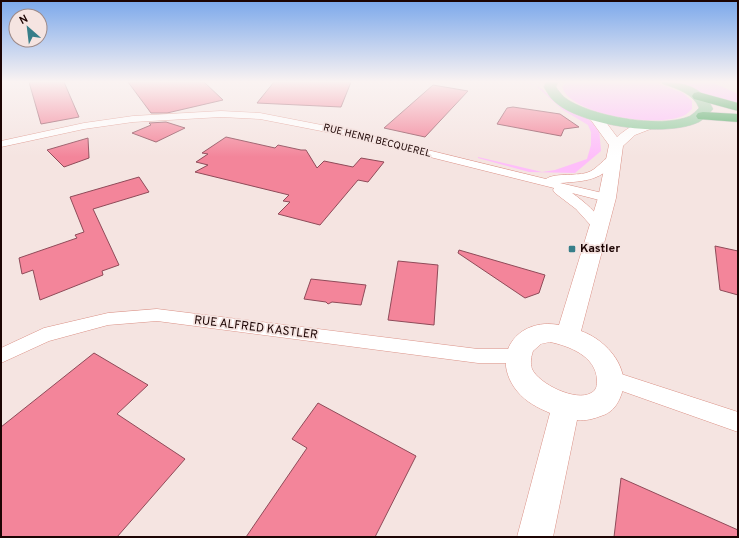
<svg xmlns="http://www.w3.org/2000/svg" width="739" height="538" viewBox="0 0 739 538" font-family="Overpass,sans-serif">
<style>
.green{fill:#febefa}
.building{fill:#f3859a;stroke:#8f4b59}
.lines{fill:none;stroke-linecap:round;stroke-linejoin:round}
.street-casing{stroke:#db9186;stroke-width:1}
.secondary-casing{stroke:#db9186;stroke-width:1}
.primary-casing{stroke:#c9c3c3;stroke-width:1}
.highway-casing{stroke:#c9c3c3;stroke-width:1}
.street{fill:#fff;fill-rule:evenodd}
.secondary{fill:#fff;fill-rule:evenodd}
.primary{fill:#91cb9e;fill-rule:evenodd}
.highway{fill:#47a85d;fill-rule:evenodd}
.poi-dot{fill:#377e89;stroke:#f5e4e1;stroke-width:1.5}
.labels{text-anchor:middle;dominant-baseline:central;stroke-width:3.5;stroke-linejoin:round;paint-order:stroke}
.far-street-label{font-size:10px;fill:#1c0403;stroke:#f5e4e1}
.poi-label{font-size:12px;font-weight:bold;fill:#1c0403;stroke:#f5e4e1;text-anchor:start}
.street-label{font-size:12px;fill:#1c0403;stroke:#f5e4e1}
</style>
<rect width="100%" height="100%" fill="#f5e4e1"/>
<path class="green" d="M525 82H529L542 89 560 105 582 114 599 128 601 151 575 173 529 172 478 158V157L542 172 555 170 587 159 591 145V132L588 125 563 110 536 86Z
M566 82H654L683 93 692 101V109C690 111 688 113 685 115 661 128 571 116 562 87Z
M674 82H712L738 94V105L704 96 690 87Z"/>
<path class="building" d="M29 82H64L79 117 41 124Z
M128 82H204L223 100 167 113H151Z
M274 82H351L341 107 257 103Z
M433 85 468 91 425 137 384 128Z
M513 107 560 114 579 127 564 129 561 136 497 124 507 108Z
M166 122 185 128 156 142 132 133 151 125 149 123Z
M226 137 275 148 278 145 301 150H306L317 168 324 161 353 167 361 158 384 162 368 182 358 180 320 225 278 214 290 202 283 201 289 195 195 172 208 165 196 162 208 154 202 153Z
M88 138 89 158 64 167 47 150Z
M139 177 149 192 93 209 119 265 102 271 103 275 40 300 33 270 22 274 19 258 77 238 75 235 84 232 70 197Z
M715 246 738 251V295L720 290Z
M459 250 545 275 539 293 525 298 458 253Z
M398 261 438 265 434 325 388 320Z
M311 279 366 285 361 305 332 302 328 304 326 302 304 299Z
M94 353 148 385 117 414 185 459 117 537H1V427Z
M318 403 416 456 375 537H246L307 448 292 439Z
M621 478 738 530V537H614Z"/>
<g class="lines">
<defs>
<path id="street" d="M221 111 260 113 342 129 546 179C553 173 575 176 586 173 598 170 603 157 614 155L619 158C602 181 586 181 560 183L611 195 613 198 611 201 607 202 572 193C585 202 597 213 606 226L604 229H594L576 209 555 193 553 190 554 188 342 135 260 119 221 117 133 122 84 129 1 147V141L84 123 133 116Z
M157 309 478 349H518L524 351 527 356 524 361 518 363H478L157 321 108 325 49 341 1 363V348L44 328 108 313Z
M612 371 738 412V432L605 385 602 379 605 373Z"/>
<path id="secondary" d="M594 112 599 113 617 137C626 129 640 119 653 122L655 125 653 128 635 135 623 146 616 198 581 331C607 340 633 370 620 398 616 407 611 413 601 416 593 419 586 421 577 420L553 537H517L550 413C538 408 526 402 517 391 489 356 517 317 559 325L598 198 609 145 588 116 589 113ZM550 342C569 346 596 356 597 380 597 385 597 390 591 393 576 402 539 384 532 369 530 363 531 357 533 351L541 344Z"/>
<path id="primary" d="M546 82H558L556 87C558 90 561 94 564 97 588 116 661 129 690 116 693 114 696 111 699 108 694 94 676 88 663 84L661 82C684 82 703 87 713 109 710 113 704 119 699 122 666 138 582 126 555 102 550 98 547 92 544 87Z"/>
<path id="highway" d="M698 92 738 103V111L694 99 692 96 694 93Z
M703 112 738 114V122L698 119 696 116 698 113Z"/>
</defs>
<use href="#street" class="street-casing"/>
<use href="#secondary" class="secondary-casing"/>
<use href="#primary" class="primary-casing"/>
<use href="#highway" class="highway-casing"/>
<use href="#street" class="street"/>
<use href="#secondary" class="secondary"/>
<use href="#primary" class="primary"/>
<use href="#highway" class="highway"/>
</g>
<linearGradient id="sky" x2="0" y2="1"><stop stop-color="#7ba8eb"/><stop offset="0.52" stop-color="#faf3f2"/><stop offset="1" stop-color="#faf3f2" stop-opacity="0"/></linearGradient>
<rect width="739" height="157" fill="url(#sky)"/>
<rect class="poi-dot" x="568" y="245" width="8" height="8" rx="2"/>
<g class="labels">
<g class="far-street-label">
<text transform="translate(377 141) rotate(14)">RUE HENRI BECQUEREL</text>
</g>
<g class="poi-label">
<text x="580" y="249">Kastler</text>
</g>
<g class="street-label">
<text transform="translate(256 328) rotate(7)">RUE ALFRED KASTLER</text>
</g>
</g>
<rect width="739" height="538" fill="none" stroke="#1c0403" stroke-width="4"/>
<g transform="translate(28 28) rotate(332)"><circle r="19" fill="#f5e4e1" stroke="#9e8a88"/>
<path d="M0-3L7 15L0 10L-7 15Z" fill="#377e89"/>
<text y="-6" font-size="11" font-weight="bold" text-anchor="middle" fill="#1c0403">N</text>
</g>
</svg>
